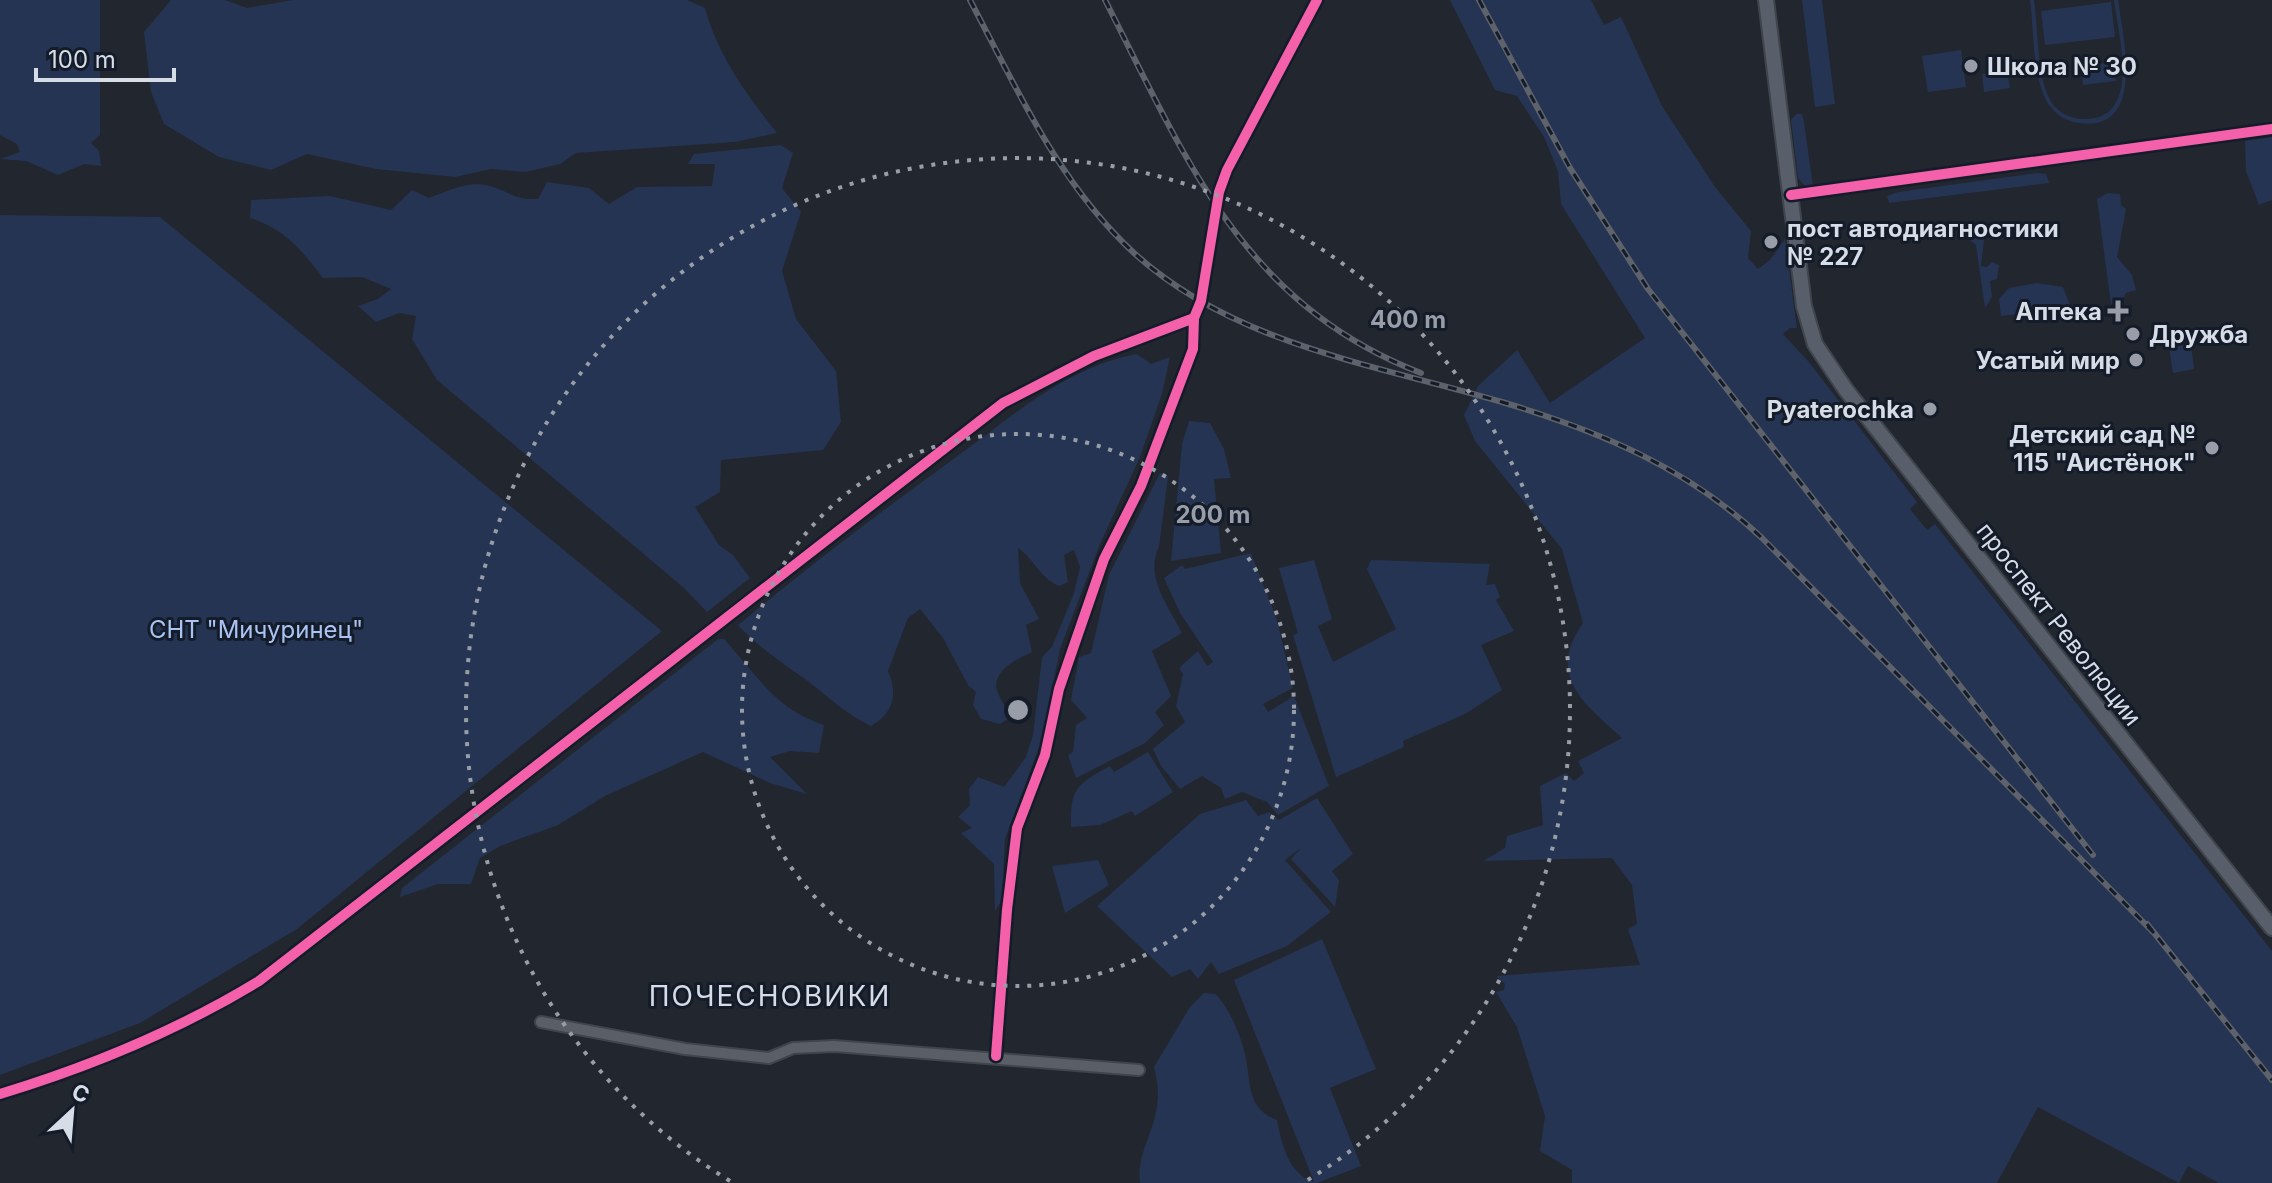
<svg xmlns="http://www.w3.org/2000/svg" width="2272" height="1183" viewBox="0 0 2272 1183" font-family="Inter,sans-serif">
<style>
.green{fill:#253452}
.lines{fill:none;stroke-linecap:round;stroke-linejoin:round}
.minor-casing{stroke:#40444c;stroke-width:14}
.major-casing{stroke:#40444c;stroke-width:18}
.minor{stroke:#5a5f67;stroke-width:10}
.major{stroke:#595f6a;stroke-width:14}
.rail-casing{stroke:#5e626a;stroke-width:6}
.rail{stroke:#141c2a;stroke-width:3;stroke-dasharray:9;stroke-linecap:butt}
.cycleway-casing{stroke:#141c2a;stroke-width:15}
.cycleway{stroke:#f560ab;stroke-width:10}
.ring{fill:none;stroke:#989da7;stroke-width:4;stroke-dasharray:4 8}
.poi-dot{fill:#989da7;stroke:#141c2a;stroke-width:3}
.labels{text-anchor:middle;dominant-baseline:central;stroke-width:6;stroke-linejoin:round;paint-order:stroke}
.poi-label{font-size:24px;font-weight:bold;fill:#d7dde7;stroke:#141c2a;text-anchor:end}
.street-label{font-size:24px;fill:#d7dde7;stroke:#141c2a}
.park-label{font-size:24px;fill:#aac3f3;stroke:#141c2a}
.quarter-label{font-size:28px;letter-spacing:2px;fill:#d7dde7;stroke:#141c2a}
.centre{fill:#989da7;stroke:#141c2a;stroke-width:4}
.ring-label{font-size:24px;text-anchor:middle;font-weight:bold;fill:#989da7;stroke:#141c2a;stroke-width:6;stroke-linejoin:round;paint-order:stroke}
</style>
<rect width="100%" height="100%" fill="#22262f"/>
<path class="green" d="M0 0H100V135L91 143 99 151 101 166 84 164 58 175 26 161 0 159 20 152 17 144 0 135Z
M171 0H225L247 8 293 0H687L705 8C718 56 747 95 777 133L735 142 576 153 560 164 526 172 491 169 455 177 376 169 307 154 271 170 219 157 164 124 151 92 144 32Z
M1450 0H1591L1604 25 1621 17 1662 106 1715 187 1751 231 1748 258 1758 269 1770 260 1785 239 1797 328H1790L1783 334 1808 361 1917 502 1910 509 1927 530 1935 524 2272 951V1183H2219L2188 1166 2179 1183 2038 1107 1997 1183H1572V1170L1540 1151 1545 1116 1517 1027 1496 992 1504 990 1505 984 1496 976 1640 965 1628 929 1637 924 1632 885 1612 858 1483 861 1505 848 1507 836 1543 825 1540 786 1566 773 1574 781 1584 773 1578 761 1622 738C1583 703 1546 675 1583 623L1562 549 1475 441 1464 415 1478 386 1517 350 1550 403 1645 338 1561 204 1558 171 1544 137 1517 96 1495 90Z
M1802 0H1822L1835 104 1815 107Z
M2030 0H2034C2038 27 2037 74 2049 98 2055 111 2069 119 2084 119 2143 120 2118 34 2114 0H2118C2123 37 2147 133 2078 123 2064 121 2051 111 2045 98 2032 70 2034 30 2030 0Z
M2111 2 2115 37 2045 45 2041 11Z
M1961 50 1966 87 1928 92 1922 56Z
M2114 62 2116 81 2083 85 2081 66Z
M2007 71 2010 88 1984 92 1982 74Z
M1796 114H1802L1804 122 1813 187 1805 186 1798 178 1791 120Z
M2272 137V200L2259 205 2246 171 2245 141Z
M781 145 793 153 782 188 801 212 782 271 796 319 836 371 841 422 823 450 721 460 720 492 695 507 719 545 733 555 750 578 707 612 684 588 437 380 412 339 416 316 399 313 376 322 358 306 378 299 391 289 362 277 323 278C302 250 284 229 250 218L251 200 330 196 391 210 412 190 429 198C448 191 469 180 490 186 511 192 514 200 538 199L547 182 589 188 609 204 637 187 712 186 715 164H688L694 154Z
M2038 173 2046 174 2049 183 1889 203 1887 196 1898 192Z
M2108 193 2120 194 2121 205 2126 209 2117 257 2132 275 2136 290 2126 293 2120 304H2111L2097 199Z
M0 215 160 217 662 631 297 929 140 1023 0 1075Z
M1969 227 1985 231 1981 266 1987 267 1992 262 1999 265 1997 279 1990 281 1992 297 1985 308 1976 245 1965 236Z
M2037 283 2063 287 2071 308 2001 316 1999 299 2009 288Z
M2191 344 2194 369 2173 373 2169 347Z
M1137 354 1151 364 1170 357 1162 394 1140 457 1100 544 1060 649 1041 742 1005 839 1002 900 995 911 994 864 961 833 972 828 958 817 970 805 969 789 978 777 1004 787 1026 757 1033 735 1042 657 1052 647 1074 593 1080 567 1074 550 1064 555 1068 582 1059 586C1039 577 1035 560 1018 548L1020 583 1039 619 1026 625 1032 652C1017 659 989 672 998 693 1002 703 1007 707 1009 718L1000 724 981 719 973 705 976 692 968 685 943 638 920 609 908 618 888 671C898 694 894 713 871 726 845 714 828 696 805 679 781 662 758 647 738 625 809 566 884 509 959 455 1015 414 1067 367 1137 354Z
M1189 421 1210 423 1224 449 1231 478 1214 479 1221 553 1171 561 1182 444Z
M1160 473 1168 477 1159 547C1144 576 1169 607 1182 633L1152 651 1171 696 1155 712 1164 725 1145 743 1076 778 1068 755 1073 752 1076 725 1087 718 1071 700 1079 657 1091 653 1109 575Z
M1251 553 1277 620 1293 688 1263 704 1268 712 1294 696 1329 786 1278 815 1267 802 1242 792 1225 799 1221 788 1202 776 1180 789 1161 766 1153 749 1185 722 1176 706 1183 674 1179 668 1198 651 1207 666 1213 662 1180 613 1164 578 1182 565 1185 569Z
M1314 560 1332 619 1318 626 1333 662 1396 629 1367 569 1371 560 1490 564 1486 585 1495 584 1500 597 1496 600 1514 631 1481 645 1502 690 1465 714 1403 741 1404 747 1336 777 1293 635 1298 633 1279 568Z
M718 639H724C758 676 774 708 824 725L819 753 790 751 770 757 807 794 770 783 703 752 605 796 558 825 500 846 480 858 471 884H438L400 897 402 888Z
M1148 752 1173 792 1135 816 1132 811 1100 825 1071 827C1070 788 1077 784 1110 766L1114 772Z
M1317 798 1353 854 1332 871 1339 880 1335 907 1291 859 1301 848 1285 860 1331 912 1287 946 1219 974 1211 962 1198 979 1190 969 1172 977 1097 906 1200 814 1246 800 1258 816 1269 812 1279 820Z
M1098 860 1109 885 1065 913 1052 866Z
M1322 939 1376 1069 1330 1088 1361 1166 1317 1183H1140C1135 1144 1169 1121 1154 1067L1190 1007 1204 993 1216 994C1230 1011 1238 1029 1244 1050 1252 1078 1244 1108 1277 1120 1282 1144 1288 1174 1314 1182L1234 980Z"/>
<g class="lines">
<defs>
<path id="minor" d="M1791 195 2272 129
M541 1022 685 1049 769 1058 793 1048 834 1046 1139 1070
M996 1056 1007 910 1017 828 1045 755 1059 689 1104 559 1141 486 1193 349 1194 318
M0 1094C92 1066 177 1031 259 981L1003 403 1094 356 1194 318 1201 301 1219 192 1227 170 1317 0"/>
<path id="major" d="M1766 0 1804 306 1815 344 1846 390 2272 928"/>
</defs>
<use href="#minor" class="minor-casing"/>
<use href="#major" class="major-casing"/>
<use href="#minor" class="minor"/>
<use href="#major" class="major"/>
<defs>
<path id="rail" d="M970 0C1017 89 1059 184 1134 253 1235 345 1377 365 1502 402 1599 431 1688 468 1762 538L2154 933
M1105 0C1186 159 1243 304 1421 373
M1479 0 1570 168 1648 289 2093 855
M2147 924 2272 1080"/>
</defs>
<use href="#rail" class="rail-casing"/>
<use href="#rail" class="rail"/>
<defs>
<path id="cycleway" d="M1791 195 2272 129
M996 1056 1007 910 1017 828 1045 755 1059 689 1104 559 1141 486 1193 349 1194 318
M0 1094C92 1066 177 1031 259 981L1003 403 1094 356 1194 318 1201 301 1219 192 1227 170 1317 0"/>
</defs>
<use href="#cycleway" class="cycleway-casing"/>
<use href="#cycleway" class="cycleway"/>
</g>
<g class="ring">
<circle cx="1018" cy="710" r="276"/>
<path d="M730 1181A552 552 0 1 1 1306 1181"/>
</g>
<g class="poi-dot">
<circle cx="1971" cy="66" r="8"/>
<circle cx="1771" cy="242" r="8"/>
<path d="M2114 299h8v8h8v8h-8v8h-8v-8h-8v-8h8z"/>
<circle cx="2133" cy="334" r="8"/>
<circle cx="2136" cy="360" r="8"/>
<circle cx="1930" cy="409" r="8"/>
<circle cx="2212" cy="448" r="8"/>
</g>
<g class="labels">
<g class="poi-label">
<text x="1987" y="66" text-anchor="start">Школа № 30</text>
<text x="1787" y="228" text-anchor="start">пост автодиагностики<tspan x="1787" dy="28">№ 227</tspan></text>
<text x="2102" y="311">Аптека</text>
<text x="2149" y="334" text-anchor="start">Дружба</text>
<text x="2120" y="360">Усатый мир</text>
<text x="1914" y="409">Pyaterochka</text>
<text x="2196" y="434">Детский сад №<tspan x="2196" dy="28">115 "Аистёнок"</tspan></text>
</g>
<g class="street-label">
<text transform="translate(2059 624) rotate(52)">проспект Революции</text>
</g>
<g class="park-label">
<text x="256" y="629">СНТ "Мичуринец"</text>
</g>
<g class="quarter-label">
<text x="770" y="996">ПОЧЕСНОВИКИ</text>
</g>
</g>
<circle cx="1018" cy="710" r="12" class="centre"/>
<g class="ring-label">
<text x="1408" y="328">400 m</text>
<text x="1213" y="523">200 m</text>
</g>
<g transform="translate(72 1111) rotate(26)" stroke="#141c2a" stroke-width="6" paint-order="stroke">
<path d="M0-6L14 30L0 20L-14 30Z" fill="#d7dde7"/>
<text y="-12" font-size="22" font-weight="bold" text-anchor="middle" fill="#d7dde7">С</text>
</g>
<path d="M36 68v12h138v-12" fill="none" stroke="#d7dde7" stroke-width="4"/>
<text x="48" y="68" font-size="24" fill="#d7dde7" stroke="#141c2a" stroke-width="6" paint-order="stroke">100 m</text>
</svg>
